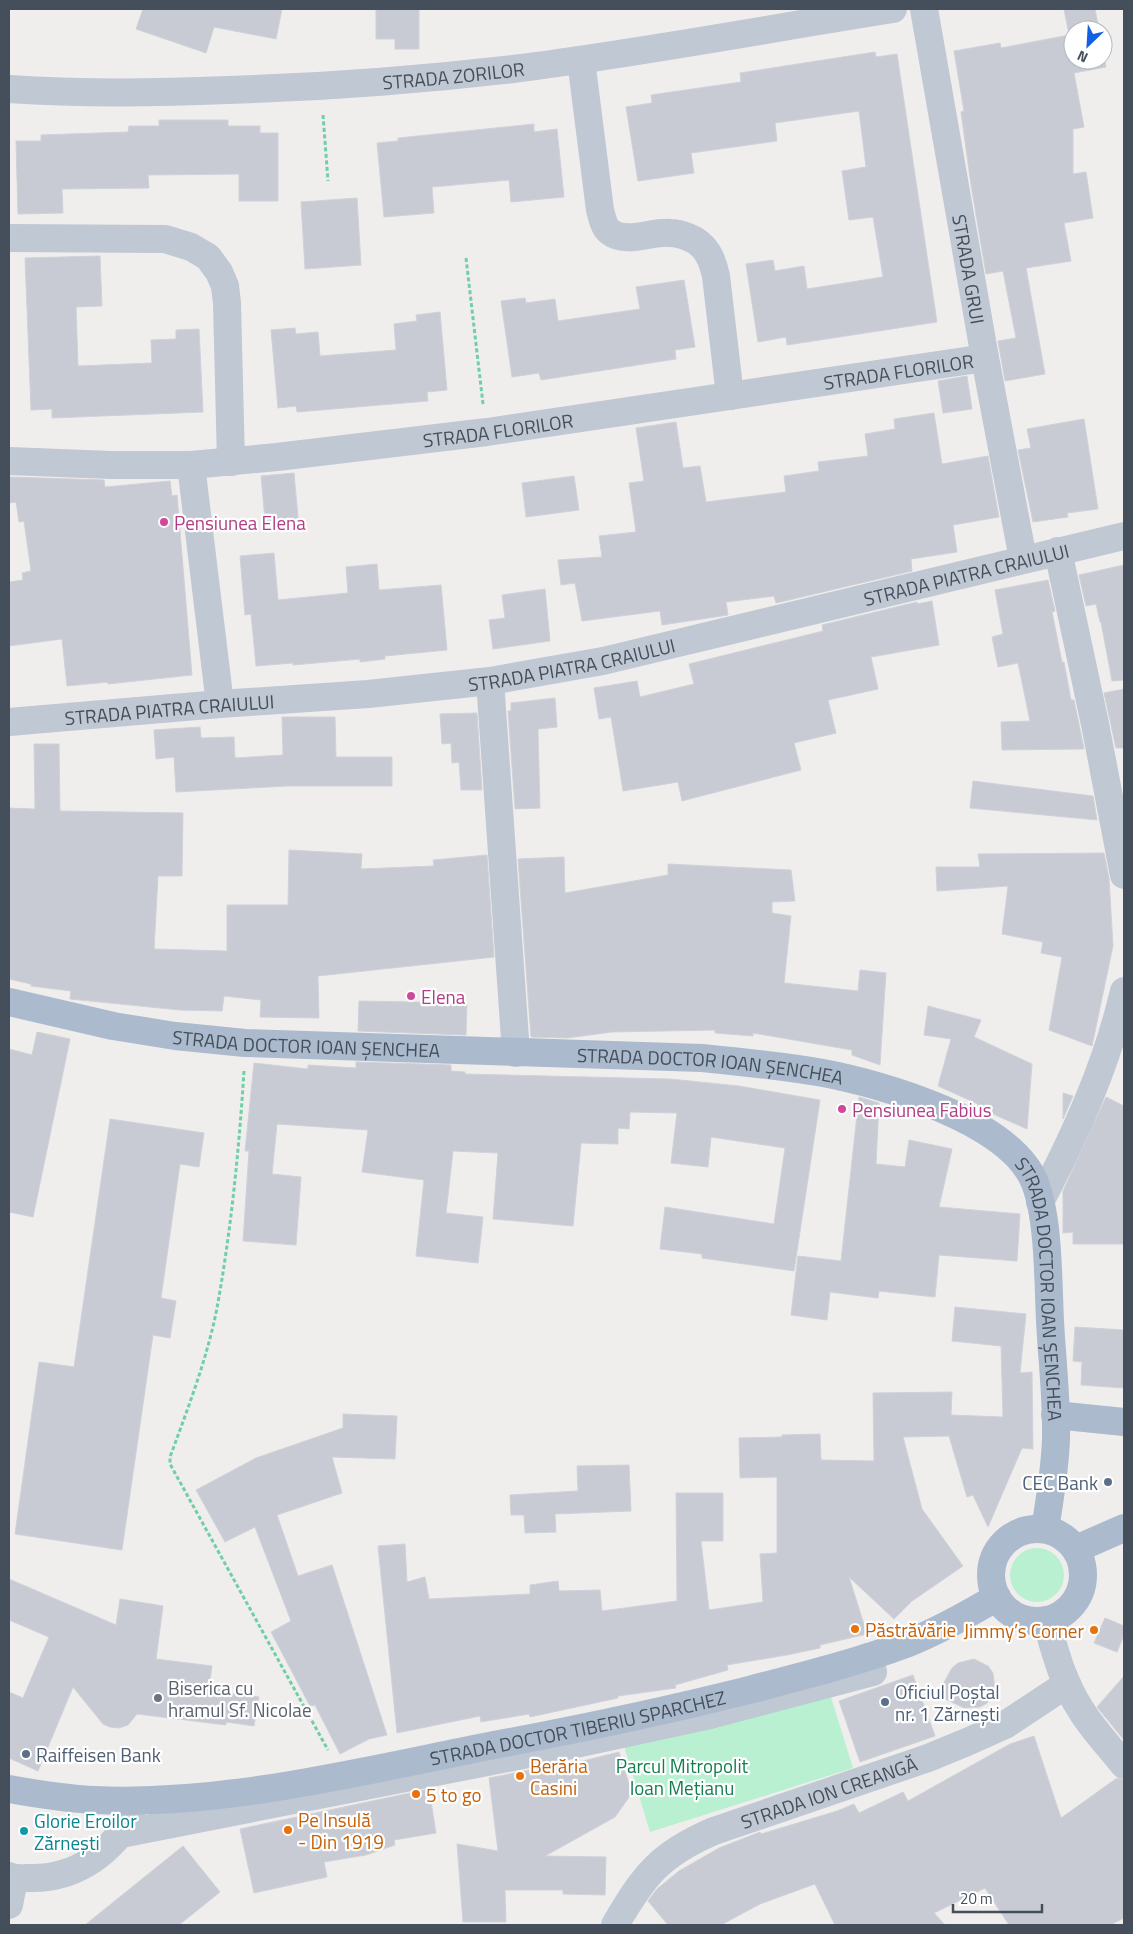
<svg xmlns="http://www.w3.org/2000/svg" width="1133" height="1934" viewBox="0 0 1133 1934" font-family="'Titillium Web',sans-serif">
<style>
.green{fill:#b8f0d1}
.building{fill:#c8cbd3;stroke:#d0d2d9}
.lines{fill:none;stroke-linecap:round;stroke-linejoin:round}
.path{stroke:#6fcfa6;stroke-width:3;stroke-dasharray:4 2.5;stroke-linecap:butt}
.minor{stroke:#bfc8d3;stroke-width:28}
.major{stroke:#abbacd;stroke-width:28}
.hotel-dot{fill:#d1479c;stroke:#fff;stroke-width:2}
.service-dot{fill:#5c6f8a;stroke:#fff;stroke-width:2}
.food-dot{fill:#e8710a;stroke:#fff;stroke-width:2}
.worship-dot{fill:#6b7280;stroke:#fff;stroke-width:2}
.culture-dot{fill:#0f9aa8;stroke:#fff;stroke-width:2}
.labels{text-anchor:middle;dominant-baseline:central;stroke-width:4.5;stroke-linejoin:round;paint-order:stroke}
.street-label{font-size:19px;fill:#444f5b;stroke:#fff}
.hotel-label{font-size:19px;fill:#b23c85;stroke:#fff;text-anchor:start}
.service-label{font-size:19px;fill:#4e5e75;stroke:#fff;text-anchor:start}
.food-label{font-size:19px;fill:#c56008;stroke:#fff;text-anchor:start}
.worship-label{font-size:19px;fill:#5b616d;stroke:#fff;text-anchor:start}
.park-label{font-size:19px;fill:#137e4f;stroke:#fff}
.culture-label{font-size:19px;fill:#0d838f;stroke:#fff;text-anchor:start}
</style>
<rect width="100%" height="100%" fill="#f0eded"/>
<path class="green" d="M1010 1575a27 27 0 1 1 54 0a27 27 0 1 1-54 0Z
M830 1694 853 1768 650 1832 624 1746Z"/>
<path class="building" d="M143 9H282L276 39 214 27 206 53 136 29Z
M376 9H419V49H395V39H376Z
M1064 9H1095L1099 30H1073V60H1103V51L1106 67 1074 73 1084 127 1073 129V174L1086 172 1093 218 1064 223 1071 261 1026 268 1045 374 1005 381 998 341 1016 338 1003 271 986 274 971 185 961 112 964 111 954 51 1000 43 1001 48 1069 35Z
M875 52 876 57 897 54 937 322 787 345 786 337 758 342 746 264 773 260 775 271 804 266 807 289 883 277 873 217 849 220 842 171 866 167 859 111 775 123 777 141 691 153 694 173 638 181 626 107 652 103 651 95 741 82 740 73Z
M159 120H228V126H260V133H278V201H239V174L148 175 149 188 62 189 63 213 18 214 16 141H41V135L128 132 129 126H159Z
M534 124V132L557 129 564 197 511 202 509 180 432 187 434 213 384 217 377 143 398 141V138Z
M357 198 361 265 305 269 301 202Z
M100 256 102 306 76 307 78 366 152 363 151 340 176 339V330L199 329 203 412 52 418V409L31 410 25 258Z
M684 280 695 347 675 350 676 359 541 380 539 373 512 377 501 301 525 298 526 303 555 299 558 321 640 309 636 287Z
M440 312 447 390 427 392 428 401 297 412 296 406 278 408 271 330 295 328 296 334 318 332 320 356 396 350 394 324 417 321 416 315Z
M967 376 972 409 943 413 938 381Z
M934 413 942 464 988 456 999 517 953 525 957 552 911 559 912 571 776 603 774 596 726 602 728 615 662 625 660 611 582 621 575 583 561 585 558 560 602 557 599 536 636 532 629 483 644 481 636 428 676 422 683 468 700 466 706 502 786 492 784 476 819 471 818 462 868 456 865 434 895 429 894 419Z
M1084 419 1098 509 1067 513 1068 517 1033 522 1018 450 1031 448 1027 429Z
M294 473 299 528 266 531 261 476Z
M574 476 579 510 526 517 522 483Z
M9 477 104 480 105 487 170 481 172 496 177 495 192 675 108 684V682L67 686 62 639 9 646V582L23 580 22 573 31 571 24 521 19 522 16 502 9 503Z
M274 553 278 600 348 593 346 567 377 564 379 590 441 585 447 650 385 656V659L360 662V659L293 665V663L256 666 251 614 245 615 240 556Z
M1124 565V680L1112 681 1101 622H1100L1096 604 1086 606 1079 575Z
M1048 580 1055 611 1052 612 1062 662H1064L1071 700H1074L1084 749 1002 750 1001 722 1030 721 1018 663 998 667 992 637 1003 634 995 590Z
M545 589 550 641 493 649 489 620 505 618 502 595Z
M932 601 939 645 871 657 878 689 828 700 836 733 794 743 801 770 682 801 678 782 623 791 611 717 599 719 594 688 637 681 640 697 694 684 689 664 823 631 822 625 917 602V604Z
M1124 689V748H1116L1104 693Z
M555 698 557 727 538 729 540 808 515 809 508 711H511V703Z
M477 713 482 790H461L459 762 452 763 451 743 442 744 440 714Z
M282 717H335L336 757H392V786H288L176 792 174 757 156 759 154 730 200 727 201 738 234 737 235 758 283 755Z
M34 744H59L60 811 183 813 182 876H158L154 949 227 951V905H288L289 850 362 854 361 869 434 866 433 860 487 855 494 957 318 976 319 1018 260 1017 261 1000 224 996 222 1011 180 1010 70 999 71 991 31 986V984L9 979V808L35 809Z
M973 781 1093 796 1097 820 970 808Z
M1104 853 1109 878 1113 946 1092 1046 1049 1030 1062 957 1041 953 1043 942 1002 934 1008 886 937 891 936 867H980L978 854Z
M564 857 565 893 668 875V864L791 870 795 901 772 902V913L791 916 784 983 858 991 860 970 886 973 880 1065 852 1055V1050L753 1033V1036L715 1033V1030L612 1032 567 1038 531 1037 518 859Z
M359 1001 467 1003 466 1035 358 1031Z
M928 1006 981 1020 974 1037 1032 1064 1027 1129 977 1107 978 1104 938 1086 951 1039 924 1035Z
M37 1032 70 1039 33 1217 9 1212V1049L32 1055Z
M356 1062 451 1065V1071L465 1072V1074L670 1079 739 1086 820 1100 794 1271 702 1258V1254L660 1249 665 1207 774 1224 785 1148 711 1137 708 1167 671 1163 677 1113 630 1112 629 1129 618 1128V1144L581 1143 573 1226 493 1219 498 1153 453 1151 446 1213 483 1217 478 1263 416 1256 424 1180 362 1172 368 1130 277 1124 272 1174 301 1177 296 1245 243 1241 249 1151H245L254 1063 308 1069V1065L356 1068Z
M1063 1093 1073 1096 1063 1119Z
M859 1097 879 1103 876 1164 905 1167 909 1140 952 1149 939 1207 1020 1214 1017 1261 939 1255 935 1297 879 1291 878 1298 830 1292 827 1320 791 1315 798 1256 841 1261Z
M1106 1097 1124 1106V1244H1073V1232L1063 1233V1191Z
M110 1119 204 1133 199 1167 180 1164 161 1298 176 1301 170 1338 153 1335 122 1550 15 1534 39 1362 74 1367Z
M955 1307 1026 1314 1020 1373 1032 1372 1033 1449 1022 1448 988 1527 973 1495 967 1497 949 1436 903 1437 922 1509 963 1566 912 1601 894 1619 849 1577 867 1634 820 1645V1648L787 1655 727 1665 728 1670 675 1685 676 1688 618 1696V1698L530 1717 529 1714 481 1722 480 1716 397 1733 378 1546 405 1544 407 1582 425 1577 429 1599 530 1594V1585L558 1581 559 1591 600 1590 602 1611 677 1601 676 1493H723V1541H701L709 1610 763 1602 760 1554 777 1553V1477L740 1478 739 1438 782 1437V1435L820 1434 821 1460 874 1461 873 1393 952 1392 951 1415 1003 1417 1001 1346 952 1341Z
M1075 1327 1124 1330V1388L1081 1385 1082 1362 1073 1361Z
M343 1414 397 1416 395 1459 332 1457 342 1493 277 1515 298 1576 332 1565 387 1735 369 1739 340 1754 315 1705 310 1706 271 1632 291 1621 255 1527 225 1542 196 1490 256 1458 343 1428Z
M629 1465 631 1511 555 1514 556 1532 525 1533 524 1515H511L510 1495 578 1491 577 1466Z
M9 1579 116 1625 120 1599 163 1606 156 1659 212 1666 209 1687 229 1689V1693L259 1697 254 1726 226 1722V1725L137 1714 128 1725 119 1728 110 1727 103 1724 73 1687 38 1771 9 1758V1692L23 1698 49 1637 9 1620Z
M1105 1618 1124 1626V1635L1117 1652 1094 1643Z
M974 1659 988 1666 993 1673 995 1689 987 1703 980 1707 964 1708 937 1695 952 1668 958 1663Z
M913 1675 935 1736 860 1762 839 1701Z
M1124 1676V1740L1097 1707Z
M1034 1736 1061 1818 1117 1778 1124 1780V1918L1110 1925H1009L985 1888 934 1913 945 1925H835L815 1884 760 1904 721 1925H668L648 1901 657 1889 679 1871 719 1848 760 1832 761 1834 837 1811 854 1804 859 1813 903 1792 908 1801 1010 1744Z
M619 1752 632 1793 615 1817 545 1856 606 1857 605 1895 563 1894V1890H505L506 1922H463L457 1844 498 1851 489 1778 545 1767 546 1770Z
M429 1789 436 1833 394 1840 395 1845 366 1855 324 1862 327 1877 254 1893 240 1829Z
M183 1846 220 1892 179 1925H85Z"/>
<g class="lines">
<path class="path" d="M323 115 328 181
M466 258 483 404
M244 1071C239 1150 231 1231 217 1308 207 1359 188 1408 170 1457V1464L328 1750"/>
<g class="minor">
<path id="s1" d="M924 9 985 358 1023 559"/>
<path d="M581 60 600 210C602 217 604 227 609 231 625 245 652 231 670 233 676 233 683 235 688 237 706 244 712 258 716 276L730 396"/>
<path id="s2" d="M9 89C82 94 155 93 228 90 323 87 418 80 513 69 640 53 766 29 893 9"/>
<path d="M9 238 165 239 191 247 208 257 219 272 225 286 227 303 231 462"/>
<path id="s3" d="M9 461 111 465H191L277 457 487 432 985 358"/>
<path d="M191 465 220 704"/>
<path d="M1058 551 1095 724 1124 875"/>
<path d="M490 681 516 1053"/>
<path id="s4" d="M9 722 220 704 368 694 490 681 603 661 1124 536"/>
<path d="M1040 1202C1075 1135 1107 1065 1124 991"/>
<path d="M1046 1620C1055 1652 1063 1683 1081 1710 1093 1730 1110 1747 1124 1765"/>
<path d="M121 1834 548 1750 710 1715 873 1672 868 1657"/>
<path d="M9 1876C16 1879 24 1878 32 1878 77 1878 108 1854 132 1818"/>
<path d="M9 1905 14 1878"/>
<path id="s5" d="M615 1925C644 1875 660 1854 714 1831L928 1758 967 1742 1005 1725 1067 1684"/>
</g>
<g class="major">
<path id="s6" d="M9 1002 113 1026 175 1036 245 1043 702 1058C743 1062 783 1066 823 1073 882 1084 1011 1121 1035 1183 1049 1220 1048 1281 1050 1321 1052 1360 1057 1400 1056 1439 1055 1469 1050 1499 1045 1529"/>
<path d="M1055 1415 1124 1422"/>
<circle cx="1037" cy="1575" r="46"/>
<path d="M1076 1549 1124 1528"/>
<path id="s7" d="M9 1789C37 1794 66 1799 95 1800 226 1806 366 1770 494 1745 580 1729 665 1711 749 1690 802 1676 855 1663 906 1644 938 1631 967 1615 997 1597"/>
</g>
</g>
<g class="hotel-dot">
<circle cx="164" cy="522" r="5"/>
<circle cx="411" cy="996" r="5"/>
<circle cx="842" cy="1109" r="5"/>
</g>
<g class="service-dot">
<circle cx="1108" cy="1482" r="5"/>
<circle cx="885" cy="1702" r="5"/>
<circle cx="26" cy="1754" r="5"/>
</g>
<g class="food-dot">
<circle cx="855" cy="1629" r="5"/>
<circle cx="1094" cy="1630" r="5"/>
<circle cx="520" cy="1776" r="5"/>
<circle cx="416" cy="1794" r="5"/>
<circle cx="288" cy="1830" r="5"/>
</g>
<circle class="worship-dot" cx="158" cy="1698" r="5"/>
<circle class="culture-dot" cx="24" cy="1831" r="5"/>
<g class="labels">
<g class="street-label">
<text stroke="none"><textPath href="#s2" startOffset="445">STRADA ZORILOR</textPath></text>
<text stroke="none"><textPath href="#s1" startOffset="264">STRADA GRUI</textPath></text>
<text stroke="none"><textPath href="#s3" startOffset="896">STRADA FLORILOR</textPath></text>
<text stroke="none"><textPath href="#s3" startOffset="491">STRADA FLORILOR</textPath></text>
<text stroke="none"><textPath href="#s4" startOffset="971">STRADA PIATRA CRAIULUI</textPath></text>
<text stroke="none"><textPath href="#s4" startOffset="566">STRADA PIATRA CRAIULUI</textPath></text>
<text stroke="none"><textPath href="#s4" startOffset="161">STRADA PIATRA CRAIULUI</textPath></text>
<text stroke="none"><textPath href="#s6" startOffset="301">STRADA DOCTOR IOAN ȘENCHEA</textPath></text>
<text stroke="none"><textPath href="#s6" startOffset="706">STRADA DOCTOR IOAN ȘENCHEA</textPath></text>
<text stroke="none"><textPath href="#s6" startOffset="1171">STRADA DOCTOR IOAN ȘENCHEA</textPath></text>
<text stroke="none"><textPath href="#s7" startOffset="576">STRADA DOCTOR TIBERIU SPARCHEZ</textPath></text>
<text stroke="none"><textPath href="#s5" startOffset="261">STRADA ION CREANGĂ</textPath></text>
</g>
<g class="hotel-label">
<text x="174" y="522">Pensiunea Elena</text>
<text x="421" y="996">Elena</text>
<text x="852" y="1109">Pensiunea Fabius</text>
</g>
<g class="service-label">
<text x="1098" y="1482" text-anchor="end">CEC Bank</text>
<text x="895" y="1691">Oficiul Poștal<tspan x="895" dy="22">nr. 1 Zărnești</tspan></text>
<text x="36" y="1754">Raiffeisen Bank</text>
</g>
<g class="food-label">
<text x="865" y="1629">Păstrăvărie</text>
<text x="1084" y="1630" text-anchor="end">Jimmy’s Corner</text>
<text x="530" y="1765">Berăria<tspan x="530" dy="22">Casini</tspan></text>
<text x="426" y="1794">5 to go</text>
<text x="298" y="1819">Pe Insulă<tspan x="298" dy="22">- Din 1919</tspan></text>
</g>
<g class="worship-label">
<text x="168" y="1687">Biserica cu<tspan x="168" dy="22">hramul Sf. Nicolae</tspan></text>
</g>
<g class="park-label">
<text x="682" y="1765">Parcul Mitropolit<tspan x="682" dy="22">Ioan Mețianu</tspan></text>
</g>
<g class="culture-label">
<text x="34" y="1820">Glorie Eroilor<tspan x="34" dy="22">Zărnești</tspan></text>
</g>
</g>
<rect width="1133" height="1934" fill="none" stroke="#444f5b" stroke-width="20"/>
<g transform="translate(1088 45) rotate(205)"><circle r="24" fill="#ffffff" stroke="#b4b9bd"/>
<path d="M0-4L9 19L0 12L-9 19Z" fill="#1261e4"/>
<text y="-8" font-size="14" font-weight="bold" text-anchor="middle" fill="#444f5b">N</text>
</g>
<path d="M953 1904v8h89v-8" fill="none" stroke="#444f5b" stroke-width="2.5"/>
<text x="960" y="1904" font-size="15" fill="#444f5b" stroke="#ffffff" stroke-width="4" paint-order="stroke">20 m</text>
</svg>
